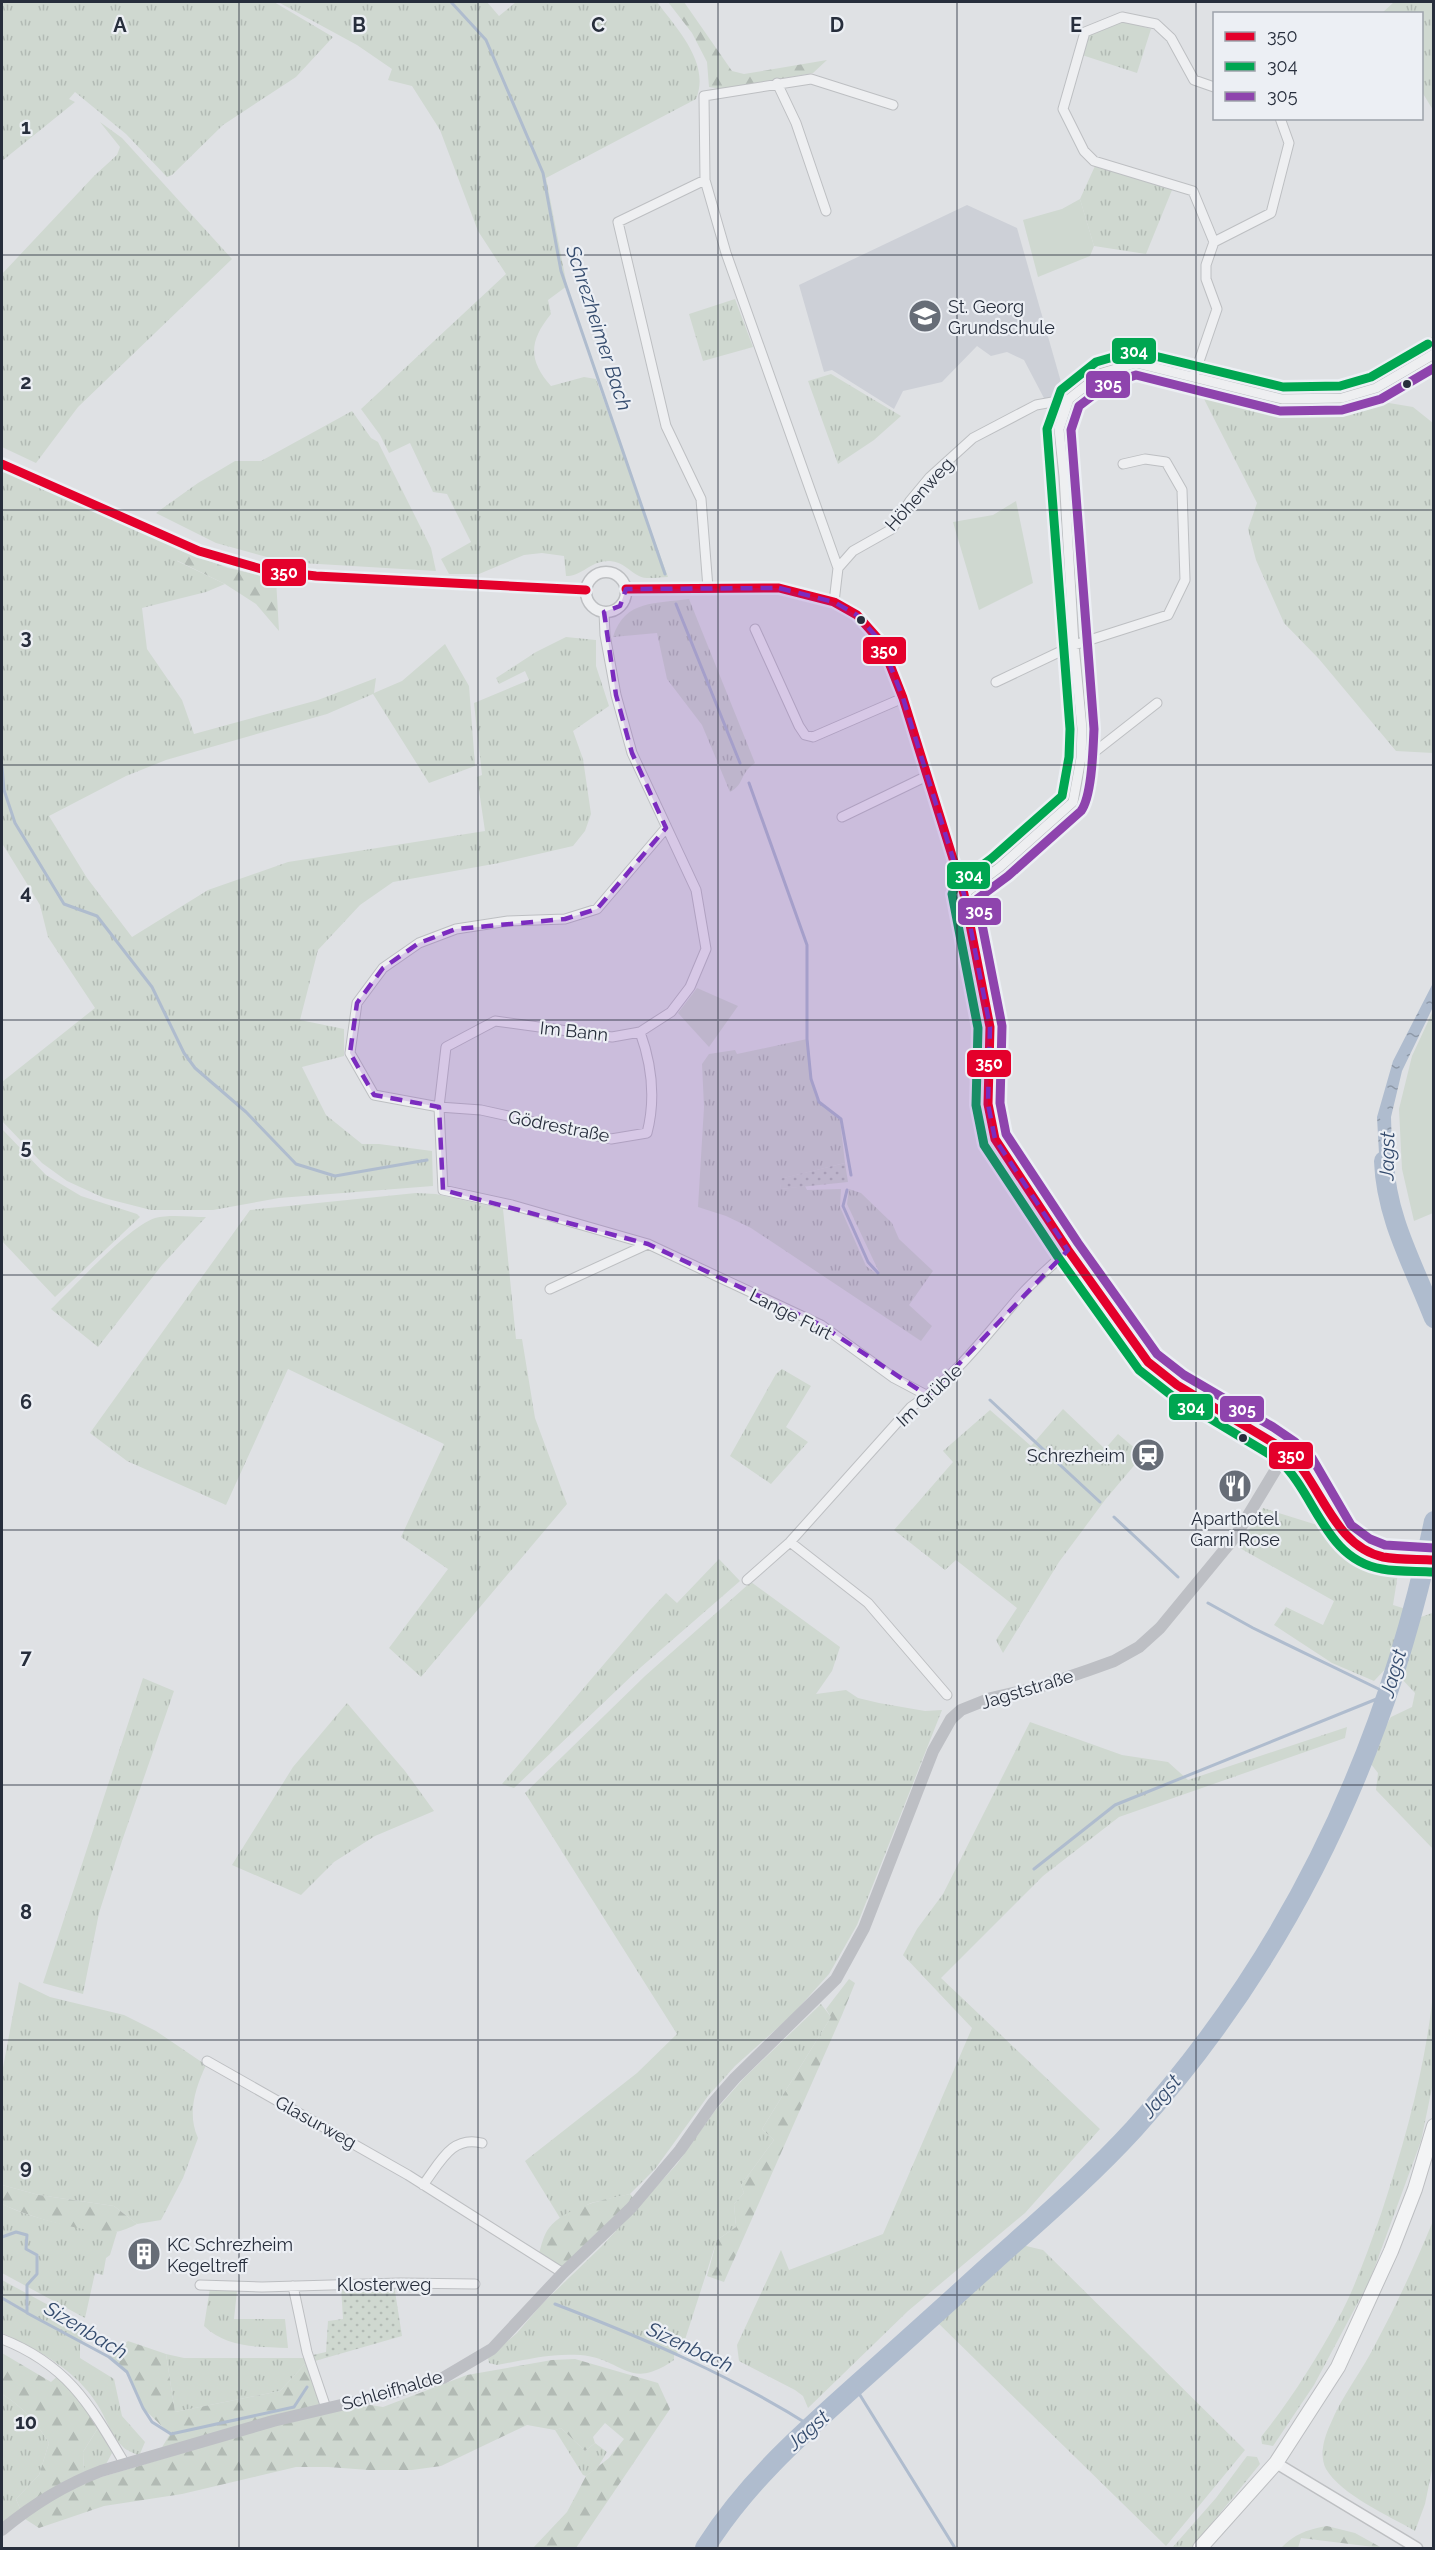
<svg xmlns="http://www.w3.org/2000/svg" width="1435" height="2550" viewBox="0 0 1435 2550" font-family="Raleway,sans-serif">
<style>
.built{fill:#cdd0d7}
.grass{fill:url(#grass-tufts)}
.forest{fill:url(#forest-firs)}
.park{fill:#cfd8d0}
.garden{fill:url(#garden-dots)}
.water{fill:url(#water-ripples)}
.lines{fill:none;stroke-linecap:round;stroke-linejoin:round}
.stream{stroke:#afbcce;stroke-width:3}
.river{stroke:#afbcce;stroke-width:20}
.minor-casing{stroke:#bdbfc2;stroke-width:11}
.tertiary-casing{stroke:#bdbfc2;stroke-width:13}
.primary-casing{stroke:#bcbec1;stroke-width:16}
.minor{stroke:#eeeff1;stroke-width:9}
.tertiary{stroke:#eeeff1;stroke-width:10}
.secondary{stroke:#bdbfc4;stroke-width:12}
.primary{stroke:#f3f4f5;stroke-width:14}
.bus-1-casing{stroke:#eceff4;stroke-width:14}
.bus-2-casing{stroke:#eceff4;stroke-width:14}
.bus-3-casing{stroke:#eceff4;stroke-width:14}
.bus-1{stroke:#e4002b;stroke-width:9}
.bus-2{stroke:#00a651;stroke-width:9}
.bus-3{stroke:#8e44ad;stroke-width:9}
.marked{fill:#7b2cbf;fill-opacity:0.2;stroke:#7b2cbf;stroke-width:4.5;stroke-dasharray:12 8;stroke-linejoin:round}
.grid{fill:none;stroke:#272e3c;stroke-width:1.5;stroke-opacity:0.55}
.bus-dot{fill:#272e3c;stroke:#eceff4;stroke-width:2}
.labels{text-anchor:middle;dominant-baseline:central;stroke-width:4.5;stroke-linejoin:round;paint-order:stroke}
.poi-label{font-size:18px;fill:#272e3c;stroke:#eceff4;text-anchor:start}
.street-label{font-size:18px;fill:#272e3c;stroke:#eceff4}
.water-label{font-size:20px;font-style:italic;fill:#344b6d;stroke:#eceff4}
.grid-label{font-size:20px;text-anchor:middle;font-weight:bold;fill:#272e3c;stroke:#eceff4;stroke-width:4.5;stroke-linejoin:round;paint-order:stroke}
.line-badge{stroke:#eceff4;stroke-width:2}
.badge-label{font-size:16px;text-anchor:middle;font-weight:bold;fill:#fff}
</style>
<defs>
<pattern id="grass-tufts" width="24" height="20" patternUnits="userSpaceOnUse" patternTransform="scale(1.5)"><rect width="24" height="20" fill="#cfd8d0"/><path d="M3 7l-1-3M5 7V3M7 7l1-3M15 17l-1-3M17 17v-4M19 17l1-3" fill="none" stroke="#b2bab4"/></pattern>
<pattern id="forest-firs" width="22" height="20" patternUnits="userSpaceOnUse" patternTransform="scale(1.5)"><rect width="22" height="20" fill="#cfd8d0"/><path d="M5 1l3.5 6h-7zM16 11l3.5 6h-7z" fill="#b2bab4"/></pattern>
<pattern id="garden-dots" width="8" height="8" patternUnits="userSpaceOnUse" patternTransform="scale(1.5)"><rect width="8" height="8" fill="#cfd8d0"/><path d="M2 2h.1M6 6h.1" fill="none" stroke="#b2bab4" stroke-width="1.8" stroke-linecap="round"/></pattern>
<pattern id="water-ripples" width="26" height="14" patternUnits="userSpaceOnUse" patternTransform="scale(1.5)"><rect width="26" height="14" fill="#afbcce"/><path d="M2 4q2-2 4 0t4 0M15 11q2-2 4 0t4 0" fill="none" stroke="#8e99a8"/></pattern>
</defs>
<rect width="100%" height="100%" fill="#dfe1e4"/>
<path class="built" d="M967 205 1017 228 1065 396 1045 400 1024 360 1007 352 991 356 977 346 942 382 903 391 894 409 832 370 824 372 799 285Z"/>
<path class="grass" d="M2 2H274L333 37 296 77 223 125 172 175 167 177 126 134 75 92 69 99 75 102 2 161Z
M278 2H487L499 16 516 2H657C676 28 711 63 696 99L546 178 567 286 548 300 551 314C529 341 528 360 551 386L584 377 596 379 668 577C660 577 646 580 639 576 629 571 623 562 610 561 591 560 583 576 566 576L564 556 542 553 524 555 479 574H449L441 559 471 542 447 494 433 492 410 443 389 453 380 435 361 409 506 274 478 231 440 130 412 86 388 80 392 69 357 45Z
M1394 2H1433V110L1422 92V14L1382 13Z
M1122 21 1151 29 1137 73 1082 55 1088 35Z
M100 122 122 138 232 259 78 407 36 463 2 447V274L94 176 117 155 120 147Z
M1095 166 1172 190 1146 254 1094 246 1080 199Z
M735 299 753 347 703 361 689 314Z
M1433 336V343C1402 364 1370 382 1332 389L1406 357Z
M831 374 901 416 874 440 838 464 808 381Z
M1228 396 1251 406 1295 414 1389 403 1413 407 1433 423V753L1396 751 1319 659 1284 623 1256 560 1248 529 1257 503 1204 399Z
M352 411 371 438 378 442 431 548 436 571 285 562 216 543 156 513 198 483 235 461H261Z
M2 469 183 551 177 561 225 584 206 592 142 608 147 649 182 700 194 734 318 700 376 678 374 693 402 681 445 644 469 686 475 766 429 783 373 694 327 714 166 760 126 776 49 816 87 878 132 937 208 890 288 862 485 831 477 777 482 775 474 703 529 680 525 671 499 684 496 678 536 652 566 637 596 640V666L609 706 573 731 583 759 591 814 585 831 573 846 499 863 393 882 360 905 318 950 300 1020 344 1029V1056L302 1067 326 1115 362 1144H379L432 1151 433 1186 279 1198 213 1210H151L104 1198 67 1181 42 1163 2 1121V1082L95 1008 48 937 40 905 2 843Z
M689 599 755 763C739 774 745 784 730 792L702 725 667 679 657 633 613 637C625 599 656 604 689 599Z
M807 1039 810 1071 819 1102 840 1120 845 1163 780 1179 781 1189 805 1186 807 1190 841 1189 840 1207 866 1266 877 1274 879 1272 847 1204 849 1189 861 1193 892 1223 899 1239 933 1271 909 1305 932 1326 921 1341 751 1228 726 1216 698 1207 704 1107 702 1064 709 1054 735 1050 737 1054Z
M2 1129 46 1175 81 1196 137 1214 140 1217 55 1297 2 1241Z
M416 1193 436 1194 503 1209 516 1339H522L535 1418 567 1504 421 1677 389 1648 448 1569 401 1537 444 1444 288 1369 226 1505 127 1461 90 1433 250 1210Z
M206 1217 162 1265 98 1347 51 1309C74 1287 128 1227 155 1218 170 1214 191 1217 206 1217Z
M782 1369 811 1386 786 1427 808 1442 771 1484 730 1456 776 1374Z
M1063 1409 1105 1449 1118 1434 1143 1455 1105 1500 1059 1562 1003 1653 996 1640 1017 1608 956 1560 945 1570 894 1530 953 1462 943 1451 990 1410 1031 1446Z
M1263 1508 1314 1524 1326 1522C1344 1553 1365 1559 1399 1567L1393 1605 1406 1609 1390 1664 1374 1681 1332 1663 1274 1625 1286 1607 1323 1625 1334 1601 1238 1547Z
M719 1559 740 1581 640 1668 514 1788 502 1784 650 1610 666 1593 677 1603Z
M751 1582 840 1647 832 1671 816 1694 846 1690 858 1698 879 1703 925 1711 942 1710 857 1925 829 1974 793 2014 735 2066 708 2096 655 2169 630 2194 591 2203 560 2218 525 2161 637 2073 677 2034 525 1793 645 1676Z
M1433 1610V1849L1376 1790 1378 1773 1367 1759 1391 1717 1412 1707 1415 1693 1400 1677 1421 1617 1432 1613Z
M143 1678 174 1691 122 1841 99 1913 83 1994 43 1983Z
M347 1703 405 1771 434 1811 375 1836 334 1862 301 1895 232 1865 293 1767Z
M1030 1722 1122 1755 1168 1762 1188 1780 1347 1727 1345 1738 1119 1817 1043 1876 941 1978 1100 2129 1025 2213 908 2311 808 2408 803 2396 795 2390 739 2361 737 2345 781 2250 789 2270 883 2234 972 2028 903 1955 917 1929 943 1894Z
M19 1982 50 1997 124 2015 156 2031 206 2065C195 2089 187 2114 198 2138L183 2178 161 2220 137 2224 114 2206 39 2195 2 2185V2073Z
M1433 1994V2083L1421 2141 1370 2280 1314 2385 1273 2446 1262 2444 1261 2437C1290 2401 1316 2360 1338 2319 1356 2286 1368 2250 1381 2214 1405 2142 1425 2069 1433 1994Z
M821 2004 831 2017 762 2129 774 2140 741 2185 744 2193 734 2204 736 2227 717 2240 682 2349 674 2355V2360C628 2392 623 2358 580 2355 551 2353 524 2360 497 2365L489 2363 488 2358 517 2333 541 2305 603 2245 677 2164 714 2112 745 2077Z
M2 2204C37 2221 78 2228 117 2232L110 2255 106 2258 103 2275 95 2273 85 2318 2 2273Z
M1433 2221V2465L1425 2504 1415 2531C1390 2516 1341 2495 1326 2469 1319 2455 1324 2438 1330 2425 1342 2395 1363 2370 1377 2341 1398 2302 1416 2262 1433 2221Z
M1022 2245 1043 2250 1245 2450 1166 2546 935 2320Z
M2 2280 89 2327 80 2345V2358L114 2379 122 2416 145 2442 139 2456C135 2453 127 2451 123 2447 111 2436 106 2417 97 2404 76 2370 37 2349 2 2333Z
M210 2288 237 2291 234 2319H285L288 2348C258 2347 227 2348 204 2326Z
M166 2354 184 2358H304L306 2363 280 2391 175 2412Z
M2 2394C23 2407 36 2422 49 2443L39 2475 16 2499 21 2511 2 2526Z
M98 2428 112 2453 105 2466 84 2472 83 2452Z
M561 2428 585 2451 595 2443 607 2452 598 2467 586 2476 583 2475 555 2430Z
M1247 2456 1257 2457 1260 2464 1192 2548H1172L1216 2498Z"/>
<path class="forest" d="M668 2H684L732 71 744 74 827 60 813 73 723 89 709 87 707 62 692 33Z
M183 551 228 568 276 579 279 631 256 604 225 584 176 560Z
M849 1979 855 1983 842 2015 724 2282 707 2276 717 2240 736 2227 734 2204 744 2193 741 2185 774 2140 762 2129 831 2017 826 2009Z
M2 2185 39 2195 114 2206 137 2224C131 2227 123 2231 115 2232 85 2233 29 2217 2 2204Z
M630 2194 634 2199 562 2269 539 2254C541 2246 544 2234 549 2228 565 2207 606 2199 630 2194Z
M128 2341 166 2354 175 2412 280 2391 306 2363 326 2408 158 2454 170 2434 143 2408 127 2372 109 2357Z
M2 2353 51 2382 61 2373 101 2423 83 2452 84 2472 21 2511 16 2499 39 2475 49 2443C36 2422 23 2407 2 2394Z
M575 2359 658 2383 670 2409 576 2548H533L567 2512 586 2476 609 2458 624 2439 605 2423 593 2437 595 2443 585 2451 561 2428 555 2430 527 2425 441 2466 412 2470H369L328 2467H296L182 2494 104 2506 39 2528 22 2517 75 2485 276 2425 364 2404 383 2407 467 2375 552 2360Z
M1327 2526 1355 2533 1382 2548 1301 2538 1298 2548H1281C1294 2534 1309 2529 1327 2526Z"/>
<path class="park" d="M1080 199 1094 246 1090 256 1038 277 1023 220 1062 209Z
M1016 501 1033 583 979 610 953 522 993 515Z
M697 988 738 1006 709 1047 678 1013Z
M1433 1011V1213L1414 1221 1402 1169 1399 1109 1412 1056Z"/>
<path class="garden" d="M845 1163 848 1182 781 1189 779 1179Z
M394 2285 402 2336 315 2361 313 2355 326 2352 328 2321 343 2319 341 2286Z"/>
<path class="water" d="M1433 983V1007L1402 1071 1391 1117 1393 1182 1381 1190 1377 1117 1393 1061Z"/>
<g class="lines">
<path class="stream" d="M451 2 486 40 543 173 561 271 665 574
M676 604 740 763
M2 767 4 790 15 823 64 904 97 916 152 987 184 1053 195 1068 246 1112 296 1164 335 1176 427 1160
M749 783 807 945V1039L811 1079 819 1102 841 1119 851 1175
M847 1190 843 1206 868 1262 878 1273
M990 1400 1100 1502
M1114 1517 1178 1577
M1208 1603 1253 1628 1389 1694
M1034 1869 1115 1805 1389 1694
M2 2237 16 2232 27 2235 26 2249 37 2255V2274L27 2285V2313L109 2357 127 2372 143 2408 152 2422 171 2434 294 2407 307 2387
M2 2298 26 2312
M555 2304C643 2338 730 2375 809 2425
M855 2387 955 2548"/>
<path class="river" d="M1384 1161C1386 1218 1414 1266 1434 1318
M705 2548C748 2480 804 2432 863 2379 907 2340 950 2301 993 2262 1041 2219 1091 2176 1134 2129 1291 1955 1387 1749 1434 1521"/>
<defs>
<path id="minor" d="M777 83 796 123 826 211
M705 180 618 222 666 426 701 499 708 588
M1214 242 1271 213 1289 143 1280 118
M1194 376 1217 309 1206 279V265L1214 242 1193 191 1094 161 1084 151 1063 109 1085 32 1122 17 1156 24 1171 38 1194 80 1214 87
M838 568 853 551 892 529 910 501 930 477 973 438 1036 405 1069 399
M834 602 838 568 726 253 705 180 704 96 811 79 893 105
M604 612 605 635 616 695 632 753 696 890 706 949 690 987 671 1012 640 1032 612 1037 495 1021 446 1047 439 1107 443 1190 512 1205 648 1244 821 1325 894 1378 928 1396
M755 629 799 726 805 735 813 737 903 698
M996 682 1074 645 1168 615 1185 580 1182 490 1166 462 1145 459 1123 464
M1081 758 1097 750 1157 703
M842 817 927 776
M964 894 1000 867 1073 802 1081 758 1082 729 1074 645 1064 476 1059 429 1069 399 1102 373 1136 363 1282 399 1342 398 1376 388 1434 354
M640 1032C652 1065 656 1098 647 1133L611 1139 481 1110 439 1107 374 1095 350 1053 357 1003 383 968 419 943 456 929 508 921 565 919 597 909 666 828
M550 1289 648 1244
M790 1542 868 1603 947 1695
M747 1580 790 1542 911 1407C956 1377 986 1335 1021 1295 1035 1279 1053 1265 1068 1250
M207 2061 408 2175 563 2273
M423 2185C440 2163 451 2135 482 2143
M200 2285 262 2287 400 2283 475 2284
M293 2286 307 2352 326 2408
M2 2339C68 2365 90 2405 125 2464"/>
<path id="tertiary" d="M2 464 199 551 265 570 316 576 586 590
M586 592a20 20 0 1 1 40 0a20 20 0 1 1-40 0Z
M626 589 779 588 834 602 857 615 881 642 903 698 964 894 990 1027 988 1104 995 1139 1068 1250 1148 1362 1177 1385 1267 1437 1287 1451
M1276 2463 1417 2548"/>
<path id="primary" d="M1200 2548 1276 2463 1338 2367 1391 2251 1415 2189 1434 2126"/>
</defs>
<use href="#minor" class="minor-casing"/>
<use href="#tertiary" class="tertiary-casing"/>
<use href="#primary" class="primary-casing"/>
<use href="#minor" class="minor"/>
<use href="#tertiary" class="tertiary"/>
<path class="secondary" d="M2 2530C32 2505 64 2485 101 2471L273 2421 392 2393 443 2378 492 2349 563 2273 631 2208 680 2150 713 2103 735 2078 836 1979 864 1928 933 1751 951 1719 961 1710 991 1698 1036 1688 1089 1670 1114 1661 1139 1647 1160 1628 1235 1537 1287 1451 1302 1465 1342 1533 1364 1550 1383 1557 1434 1560"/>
<use href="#primary" class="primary"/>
<defs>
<path id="bus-1" d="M2 464 199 551 265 570 316 576 586 590
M626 589 779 588 834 602 857 615 881 642 903 698 964 894 990 1027 988 1104 995 1139 1068 1250 1148 1362 1177 1385 1287 1451C1322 1484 1333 1546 1383 1557 1399 1560 1417 1559 1434 1560"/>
<path id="bus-2" d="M1428 344 1371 377 1340 386 1283 387 1134 351 1096 362 1061 390 1047 429 1070 729 1069 757 1062 796 992 858 956 885 952 894 978 1028 976 1105 984 1145 1058 1257 1139 1370 1171 1395 1279 1460C1316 1494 1325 1560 1382 1569 1399 1572 1416 1571 1433 1572"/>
<path id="bus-3" d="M1434 368 1381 399 1342 410 1280 411 1136 375 1108 384 1079 406 1071 430 1094 729C1093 749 1092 796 1081 811L1008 876 977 899 1002 1026 1000 1103 1006 1134 1078 1243 1157 1354 1184 1375 1273 1427 1295 1442 1312 1458 1351 1525 1370 1539 1385 1545 1434 1548"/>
</defs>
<use href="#bus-1" class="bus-1-casing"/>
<use href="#bus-2" class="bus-2-casing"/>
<use href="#bus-3" class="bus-3-casing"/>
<use href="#bus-1" class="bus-1"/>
<use href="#bus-2" class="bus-2"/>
<use href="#bus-3" class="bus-3"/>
</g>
<path class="marked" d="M779 588 834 602 857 615 881 642 903 698 964 894 990 1027 988 1104 995 1139 1068 1250 928 1396 821 1325 648 1244 443 1190 439 1107 374 1095 350 1053 357 1003 383 968 419 943 456 929 565 919 597 909 666 828 632 753 616 695 604 612 620 606 626 589Z"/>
<path class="grid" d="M239 2V2548M478 2V2548M718 2V2548M957 2V2548M1196 2V2548M2 255H1434M2 510H1434M2 765H1434M2 1020H1434M2 1275H1434M2 1530H1434M2 1785H1434M2 2040H1434M2 2295H1434"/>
<defs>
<symbol id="school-disc" viewBox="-11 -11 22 22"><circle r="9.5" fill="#676d77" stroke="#eceff4"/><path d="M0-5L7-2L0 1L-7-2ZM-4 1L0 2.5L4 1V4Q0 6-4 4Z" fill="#fff"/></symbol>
<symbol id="station-disc" viewBox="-11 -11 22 22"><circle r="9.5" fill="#676d77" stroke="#eceff4"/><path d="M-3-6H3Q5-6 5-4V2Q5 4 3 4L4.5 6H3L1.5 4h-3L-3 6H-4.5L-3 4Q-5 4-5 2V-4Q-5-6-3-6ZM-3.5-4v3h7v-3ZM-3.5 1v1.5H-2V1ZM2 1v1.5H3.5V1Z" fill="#fff"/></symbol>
<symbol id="restaurant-disc" viewBox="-11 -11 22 22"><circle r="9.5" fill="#676d77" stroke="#eceff4"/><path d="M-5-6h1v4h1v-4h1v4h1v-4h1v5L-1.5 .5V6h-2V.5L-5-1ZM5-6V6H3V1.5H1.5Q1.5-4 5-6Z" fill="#fff"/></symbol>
<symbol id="building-disc" viewBox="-11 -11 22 22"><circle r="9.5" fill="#676d77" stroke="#eceff4"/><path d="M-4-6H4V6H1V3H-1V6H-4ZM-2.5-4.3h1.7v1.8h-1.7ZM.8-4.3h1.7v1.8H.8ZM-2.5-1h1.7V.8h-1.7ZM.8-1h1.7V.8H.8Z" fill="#fff"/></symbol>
</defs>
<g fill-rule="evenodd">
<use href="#school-disc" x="906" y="297" width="38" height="38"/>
<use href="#station-disc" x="1129" y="1436" width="38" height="38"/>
<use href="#restaurant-disc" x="1216" y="1467" width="38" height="38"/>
<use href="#building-disc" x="125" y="2235" width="38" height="38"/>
</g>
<g class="bus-dot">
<circle cx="1407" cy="384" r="5"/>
<circle cx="861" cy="620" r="5"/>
<circle cx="1243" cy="1438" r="5"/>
</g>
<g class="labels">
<g class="poi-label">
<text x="948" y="306">St. Georg<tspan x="948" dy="21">Grundschule</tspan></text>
<text x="1125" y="1455" text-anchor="end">Schrezheim</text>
<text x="1235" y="1518" text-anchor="middle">Aparthotel<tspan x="1235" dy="21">Garni Rose</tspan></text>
<text x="167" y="2244">KC Schrezheim<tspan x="167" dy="21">Kegeltreff</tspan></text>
</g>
<g class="street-label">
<text transform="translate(919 494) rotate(-48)">Höhenweg</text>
<text transform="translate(574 1031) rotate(6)">Im Bann</text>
<text transform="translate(559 1126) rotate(11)">Gödrestraße</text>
<text transform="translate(791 1314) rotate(27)">Lange Furt</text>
<text transform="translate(929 1395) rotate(-43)">Im Grüble</text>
<text transform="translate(1027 1689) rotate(-17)">Jagststraße</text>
<text transform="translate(316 2122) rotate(29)">Glasurweg</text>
<text x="384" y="2284">Klosterweg</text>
<text transform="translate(392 2390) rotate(-16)">Schleifhalde</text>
</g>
<g class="water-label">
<text transform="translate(599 328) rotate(72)">Schrezheimer Bach</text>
<text transform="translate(1387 1156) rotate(-89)">Jagst</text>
<text transform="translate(1393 1673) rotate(-74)">Jagst</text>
<text transform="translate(1161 2096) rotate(-50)">Jagst</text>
<text transform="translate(86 2330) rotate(31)">Sizenbach</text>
<text transform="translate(690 2347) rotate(25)">Sizenbach</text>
<text transform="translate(808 2430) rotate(-42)">Jagst</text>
</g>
</g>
<g class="grid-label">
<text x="120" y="32">A</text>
<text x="359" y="32">B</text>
<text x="598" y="32">C</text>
<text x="837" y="32">D</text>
<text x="1076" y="32">E</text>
<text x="26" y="134">1</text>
<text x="26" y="389">2</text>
<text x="26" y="644">3</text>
<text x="26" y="899">4</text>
<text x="26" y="1154">5</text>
<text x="26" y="1409">6</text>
<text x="26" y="1664">7</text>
<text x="26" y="1919">8</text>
<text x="26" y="2174">9</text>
<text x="26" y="2429">10</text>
</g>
<g class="line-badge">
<rect x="1111" y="337" width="46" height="28" rx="6" fill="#00a651"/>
<rect x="1085" y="370" width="46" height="29" rx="6" fill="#8e44ad"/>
<rect x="261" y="558" width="46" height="29" rx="6" fill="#e4002b"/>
<rect x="862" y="636" width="45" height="29" rx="6" fill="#e4002b"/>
<rect x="946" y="861" width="45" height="29" rx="6" fill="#00a651"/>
<rect x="957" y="897" width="45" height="29" rx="6" fill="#8e44ad"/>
<rect x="966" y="1049" width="46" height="29" rx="6" fill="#e4002b"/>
<rect x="1168" y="1393" width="46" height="28" rx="6" fill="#00a651"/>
<rect x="1219" y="1395" width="46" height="28" rx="6" fill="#8e44ad"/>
<rect x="1268" y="1441" width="46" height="29" rx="6" fill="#e4002b"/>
</g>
<g class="badge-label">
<text x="1134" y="357">304</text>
<text x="1108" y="390">305</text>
<text x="284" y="578">350</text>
<text x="884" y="656">350</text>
<text x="969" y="881">304</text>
<text x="979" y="917">305</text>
<text x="989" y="1069">350</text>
<text x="1191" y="1413">304</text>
<text x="1242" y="1415">305</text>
<text x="1291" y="1461">350</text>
</g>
<rect width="1435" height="2550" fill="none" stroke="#272e3c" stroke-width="6"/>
<rect x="1213" y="12" width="210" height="108" fill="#eceff4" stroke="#9da2aa" stroke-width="1.5"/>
<rect x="1225" y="32" width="30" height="9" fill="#e4002b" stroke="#9da2aa" stroke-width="1.5"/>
<text x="1267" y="42" font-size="18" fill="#272e3c">350</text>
<rect x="1225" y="62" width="30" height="9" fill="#00a651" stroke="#9da2aa" stroke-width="1.5"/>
<text x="1267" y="72" font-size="18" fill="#272e3c">304</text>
<rect x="1225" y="92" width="30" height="9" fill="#8e44ad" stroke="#9da2aa" stroke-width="1.5"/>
<text x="1267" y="102" font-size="18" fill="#272e3c">305</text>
</svg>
